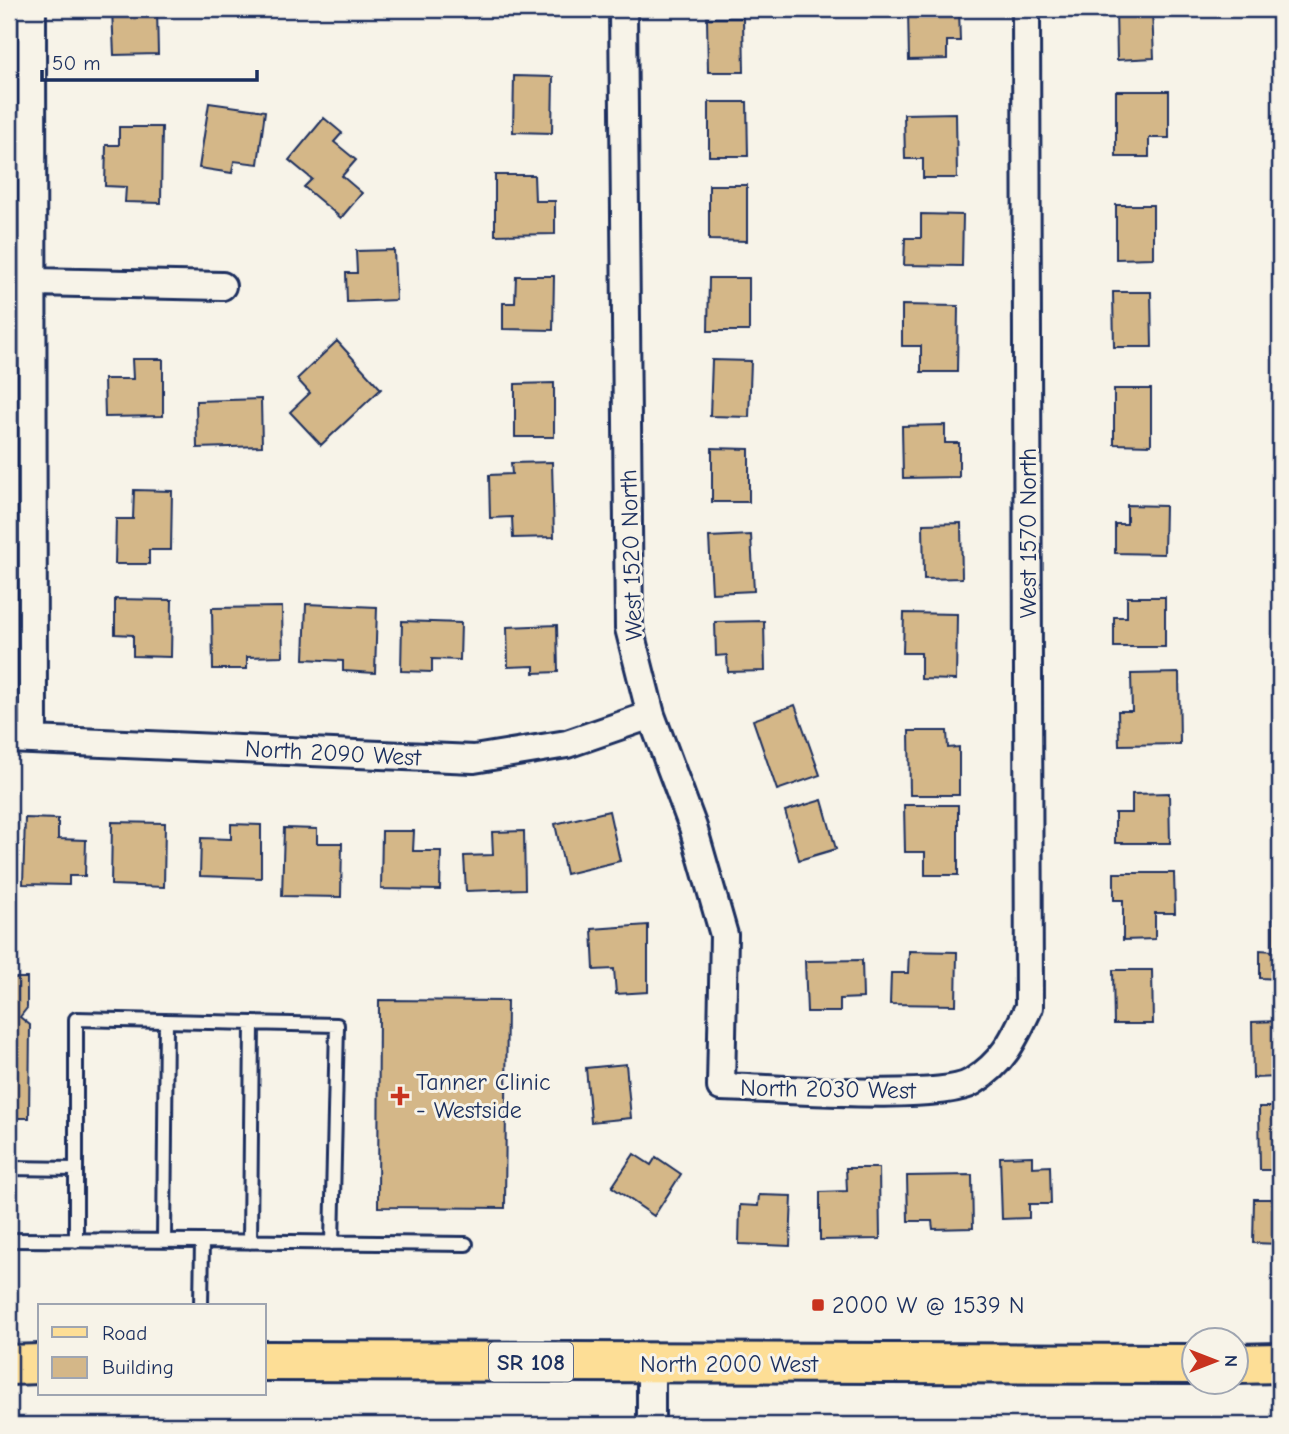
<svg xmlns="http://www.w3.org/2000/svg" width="1289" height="1434" viewBox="0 0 1289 1434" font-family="'Comic Neue',sans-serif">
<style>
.building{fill:#d4b788;stroke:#1b2f5e;stroke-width:2}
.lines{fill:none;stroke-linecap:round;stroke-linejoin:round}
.service-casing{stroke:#1b2f5e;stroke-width:18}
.minor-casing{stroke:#1b2f5e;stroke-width:32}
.primary-casing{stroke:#1b2f5e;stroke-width:44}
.service{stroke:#f7f3e8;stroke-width:12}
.minor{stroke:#f7f3e8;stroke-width:26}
.primary{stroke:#fdde96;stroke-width:38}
.poi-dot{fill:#c8321e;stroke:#f7f3e8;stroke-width:2.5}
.labels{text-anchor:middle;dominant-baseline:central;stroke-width:6;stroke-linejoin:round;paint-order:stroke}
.shield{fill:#f7f3e8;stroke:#5d6a87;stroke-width:2}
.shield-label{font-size:23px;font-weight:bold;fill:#1b2f5e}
.street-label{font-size:24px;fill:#1b2f5e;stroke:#f7f3e8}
.poi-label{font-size:24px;fill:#1b2f5e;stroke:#f7f3e8;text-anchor:start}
</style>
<rect width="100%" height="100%" fill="#f7f3e8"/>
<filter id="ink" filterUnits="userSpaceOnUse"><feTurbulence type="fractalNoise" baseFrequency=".0143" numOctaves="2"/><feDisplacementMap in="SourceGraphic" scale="14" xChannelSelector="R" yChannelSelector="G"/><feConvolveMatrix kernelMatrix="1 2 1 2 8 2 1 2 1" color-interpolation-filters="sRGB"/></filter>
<g filter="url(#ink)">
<path class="building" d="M112 9H157L158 54 114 55Z
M908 9H959L960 41H947V59L909 60Z
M1116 9H1152L1154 58 1117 60Z
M707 18H743L744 72H708Z
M514 76 553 77 552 133 513 132Z
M1116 91H1169V138H1149V157H1116Z
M709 102H747L748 156H709Z
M209 103 265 111 258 164 234 161 232 173 199 168Z
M956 113 957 178H923V159H905L904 114Z
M324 118 342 133 334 142 356 160 342 176 362 193 341 218 304 187 312 179 289 160Z
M119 127H162L161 203 125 202 126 187 105 186 106 145H119Z
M495 175H534L535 201H555V234L495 235Z
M709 185H747V241L709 240Z
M1116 205H1153V258L1116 259Z
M921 214 963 215 962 266 904 265 905 238H921Z
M394 250 396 300 347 302 346 273H357L356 251Z
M516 276H554L553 330 503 329V303H515Z
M709 278H749V331H708Z
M1113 292H1151L1152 347H1114Z
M902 305 958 306 957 372H921V346H902Z
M337 341 381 389 321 445 290 412 310 393 297 379Z
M132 359H163V416L105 417 104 379H133Z
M712 360 751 361 749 417 710 416Z
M554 383V437H515V384Z
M1114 389H1151V445L1114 444Z
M261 399 262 446 197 448 196 401Z
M945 425V443H959V477L903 478 902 426Z
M712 448 749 449V502H712Z
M1272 452H1280V511H1272Z
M552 462 554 537 513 538 512 517 490 518 489 475 512 474 511 463Z
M134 490 172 491 171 550H149V564H115L116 519H133Z
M1127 505 1165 506 1164 554 1115 553V524H1127Z
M961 523 962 578 924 579 923 524Z
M751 535 754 591 712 593 709 537Z
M1278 582H1280V611H1278Z
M1127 597H1165V647H1114V617H1127Z
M115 599 172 600 171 657 133 656V635L115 634Z
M306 604 377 607 375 673 343 671V661L304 659Z
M282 607 283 656 247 657V669H213L212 608Z
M904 613 957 614 956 680 921 679V653H903Z
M402 621 461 623 460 660 432 659V672L401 671Z
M764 621 765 671 728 672 727 655 716 656 715 622Z
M557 625 558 672 534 673V666L508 667 507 627Z
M1179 673 1180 744 1119 745 1118 711H1132L1131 674Z
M795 705 820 775 777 790 753 720Z
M909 731H947L948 748 959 747V795H910Z
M1169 793 1170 843H1115V813H1132V794Z
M822 800 836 849 799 860 785 811Z
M904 805H958V875H925V852H905Z
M609 811 620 861 566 874 555 824Z
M25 818 58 819V839L86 840 85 876H69V885L23 884Z
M112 822 165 823 164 887 111 885Z
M231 824 261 825V878L200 876 201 838 231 839Z
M284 828 317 829V843H342L341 897 282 896Z
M382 831H414L413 851H441L440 890 381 889Z
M524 831 525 889 466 891 464 856 493 855 492 832Z
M1114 873H1174L1175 913H1155V939L1123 940V900H1114Z
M1273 919H1280V979L1260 978V950L1273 951Z
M648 925V992L616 994 614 969 594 970 592 929Z
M909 951 957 952 956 1005 890 1004 891 973H908Z
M862 960 863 998 840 999V1012H807L805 961Z
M1113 970H1152L1153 1024H1114Z
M9 978H27V1008L20 1017 30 1025 29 1118H9Z
M379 1000 507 1001 505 1208 378 1207Z
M1280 1021V1077L1253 1078 1252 1022Z
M626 1064 631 1118 591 1122 586 1068Z
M1259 1107H1280V1170H1260Z
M634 1154 651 1165 656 1157 681 1174 654 1216 612 1187Z
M1032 1156V1167L1050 1166 1051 1204H1029V1218L1002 1219 1000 1157Z
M846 1168H879L880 1239 820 1240V1192L847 1191Z
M972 1175 973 1228 933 1229 932 1221H908L907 1176Z
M759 1195 792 1196 790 1246 739 1244 740 1205 758 1206Z
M1254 1199H1280V1244L1253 1243Z"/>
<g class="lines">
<defs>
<path id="service" d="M9 1168 76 1169
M9 1240 202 1241 201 1306
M76 1241V1019L337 1025 332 1243
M164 1241 166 1021
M202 1241 466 1244
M250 1242 252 1023"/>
<path id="minor" d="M32 9 33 739
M623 9 629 628 651 715 693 827 724 935 721 1087C768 1088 940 1102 972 1082 1004 1062 1014 1039 1029 1007L1026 9
M34 282 222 286
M9 739 474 759 567 744 651 715
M651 1363V1425"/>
<path id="primary" d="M264 1361 1194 1364
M1236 1364 1280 1363
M9 1365 40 1364"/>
</defs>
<use href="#service" class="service-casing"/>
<use href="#minor" class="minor-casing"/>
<use href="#primary" class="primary-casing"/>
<use href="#service" class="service"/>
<use href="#minor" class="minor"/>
<use href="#primary" class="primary"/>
</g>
</g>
<g class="poi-dot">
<path d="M396.5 1085.5h7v7h7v7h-7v7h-7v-7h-7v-7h7z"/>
<rect x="811" y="1298" width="14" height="14" rx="3.5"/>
</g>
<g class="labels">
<rect class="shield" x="489" y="1342.5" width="84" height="39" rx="5"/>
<g class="shield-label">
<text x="531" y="1362">SR 108</text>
</g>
<g class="street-label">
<text transform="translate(1028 533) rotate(-90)">West 1570 North</text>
<text transform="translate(631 555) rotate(-92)">West 1520 North</text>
<text transform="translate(333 753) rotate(3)">North 2090 West</text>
<text transform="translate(828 1089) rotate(1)">North 2030 West</text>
<text x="729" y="1364">North 2000 West</text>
</g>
<g class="poi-label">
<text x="416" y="1082">Tanner Clinic<tspan x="416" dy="28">- Westside</tspan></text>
<text x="832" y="1305">2000 W @ 1539 N</text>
</g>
</g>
<rect width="1289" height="1434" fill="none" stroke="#f7f3e8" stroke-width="35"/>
<rect x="18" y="18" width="1254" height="1399" fill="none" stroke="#1b2f5e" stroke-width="2.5" filter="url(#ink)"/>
<rect x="38" y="1304" width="228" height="91" fill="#f7f3e8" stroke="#9fa5b1" stroke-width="2"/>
<rect x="52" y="1327" width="35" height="10" fill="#fdde96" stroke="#9fa5b1" stroke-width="2"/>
<text x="102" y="1340" font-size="21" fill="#1b2f5e">Road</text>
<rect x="52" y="1357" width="35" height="21" fill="#d4b788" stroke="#9fa5b1" stroke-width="2"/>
<text x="102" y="1374" font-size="21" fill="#1b2f5e">Building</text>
<g transform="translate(1215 1361) rotate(90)"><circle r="33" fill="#f7f3e8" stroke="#9fa5b1" stroke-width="2"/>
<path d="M0-5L12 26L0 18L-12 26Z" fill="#c8321e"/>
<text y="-10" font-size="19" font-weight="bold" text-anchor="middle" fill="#1b2f5e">N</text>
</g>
<path d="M42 70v10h215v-10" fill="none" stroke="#1b2f5e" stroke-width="3.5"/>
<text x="52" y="70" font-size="21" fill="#1b2f5e" stroke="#f7f3e8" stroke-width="5" paint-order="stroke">50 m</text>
</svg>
